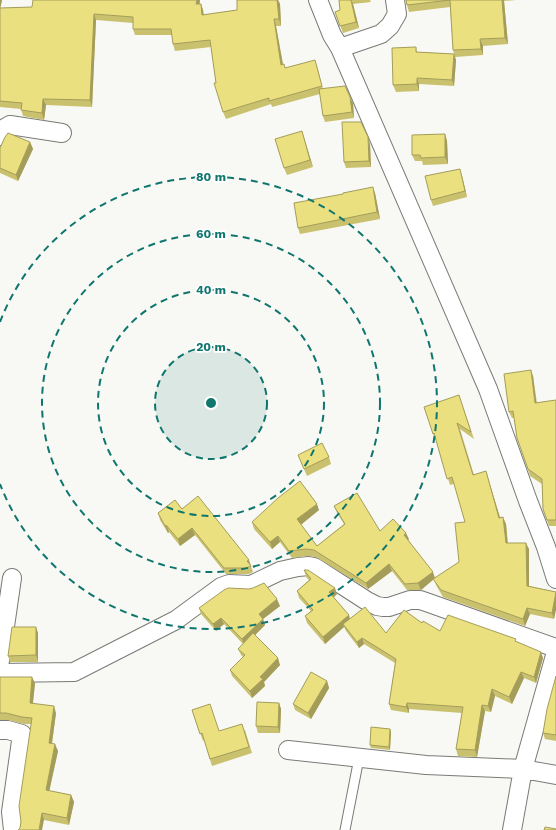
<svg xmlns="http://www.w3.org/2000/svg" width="556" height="830" viewBox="0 0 556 830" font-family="'Work Sans',sans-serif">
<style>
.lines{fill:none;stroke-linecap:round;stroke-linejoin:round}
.lane-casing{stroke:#7a7a77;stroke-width:11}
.street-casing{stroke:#7a7a77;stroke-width:20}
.lane{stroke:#fff;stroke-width:9}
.street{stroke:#fff;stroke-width:18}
.wall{fill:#cac16e}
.shaded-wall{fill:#a49d5a}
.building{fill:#ebe080;stroke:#a49d5a}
.ring{fill:none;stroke:#0f766e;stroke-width:2;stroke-dasharray:7 5}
.centre{fill:#0f766e;stroke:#fff;stroke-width:2}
.ring-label{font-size:12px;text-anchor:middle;font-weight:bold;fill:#0f766e;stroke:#fff;stroke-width:3.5;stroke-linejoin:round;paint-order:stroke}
</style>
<rect width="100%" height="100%" fill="#f8f8f4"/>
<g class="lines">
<defs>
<path id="lane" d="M345 830 359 758"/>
<path id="street" d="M318 0 332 35 340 48 488 389 528 501 546 547 556 579
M340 48 381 34 390 26 397 14 395 0
M0 136 5 128 10 125 62 133
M0 661 12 578
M0 673 74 672 176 620 221 587 229 584 251 585 280 571 298 567 309 566 314 567 319 570 367 601 377 606 383 607H389L410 600H420L426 602 556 648
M0 730H8L22 734 11 812 13 830
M288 750 426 765 523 769 556 775
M512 830 523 769 556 652"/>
</defs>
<use href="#lane" class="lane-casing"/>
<use href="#street" class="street-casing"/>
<use href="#lane" class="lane"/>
<use href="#street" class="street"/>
</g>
<path class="wall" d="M0 0H2L0 8 201 4 203 10 204 15 237 10 278 0 280 4 281 26H276L283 64 285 68 317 66 323 89 353 103 354 118 325 122 323 116 320 94 272 107 271 104 226 119 223 112 216 83 211 47 175 51 173 44 172 35H135L133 29V23L96 20 92 107 46 105 44 120 23 116 21 109 0 107Z
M339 0H370L371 2 353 4 359 28 343 33 335 12 340 10Z
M406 0H516L504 1 508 44 483 46V55L455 57 453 50 450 7 409 12 407 5Z
M416 47 417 52 454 54 456 60 454 86 419 84V91L396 92 393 85Z
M445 134 447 141 448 164 423 165 422 161H415L412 155Z
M304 138 313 167 287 175 284 168Z
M30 142 33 149 18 181 0 173V148Z
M370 144 371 167 346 168 344 162Z
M462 176 467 197 433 206 431 200Z
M375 193 380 219 300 234 298 228Z
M533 376 537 403 556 400V526H549L543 509 542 484 530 476 517 438 514 418H512L509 412Z
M459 395 474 439 460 429 474 475 486 471 500 518 506 524 508 543 529 549V586L556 592 554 619 530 614 525 626 443 597 436 585 434 579 421 590H407L392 571 368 589 316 557 308 556 292 558 280 542 272 549 254 529 252 522 319 510 301 525 317 546 344 524 337 513 334 506 380 531 409 539 408 540 435 578 459 562 465 522 454 484 450 485 436 440H435L433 434Z
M298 455 329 457 331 464 307 476Z
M182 509 251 566 253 572 249 574H226L195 535 180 546 169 532 168 533 160 520 158 513Z
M304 570 337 594 333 597 350 619 386 633 422 623 440 631 517 642 543 658 536 683 524 678 512 704 495 696 491 712 485 711 477 757 458 756 456 749 462 713 409 709V713L391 710 389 704 395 663 364 644 359 648 346 631 344 627 325 644 307 623 305 616 311 611 299 598 297 591 309 580 306 577Z
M280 606 263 619 265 625 255 635 280 665 264 682 265 686 252 698 232 676 230 670 243 657 241 655 238 649 243 644 224 624 216 631 201 614 199 608Z
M38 633V662H10L8 656Z
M556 676V741L545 739 543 733Z
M0 677 35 683 33 704 56 713 52 744 58 751 49 791 71 795 74 802 69 825 44 820 20 828 31 724H24L8 720H0Z
M327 681 329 688 311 719 295 710 293 704Z
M279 703 281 709 280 733H258L256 726Z
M192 710 219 731 245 730 252 753 212 766 204 740 203 741Z
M390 729 391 732 390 750 371 748 370 745Z"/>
<path class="shaded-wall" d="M0 0H2L0 10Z
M197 0H200L199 11 196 4Z
M277 0H278L280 4 281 26 279 19Z
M351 0 353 4 359 28 356 22Z
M502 0H504V1L508 44 505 38Z
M201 4 203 10 204 22 202 15Z
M94 14 96 20 92 107 90 100Z
M274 19 276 26 284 71 281 65Z
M480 39 483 46V55L481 49Z
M454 54 456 60 454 86 452 80Z
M417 78 419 84V91L417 84Z
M350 97 353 103 354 118 352 112Z
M43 99 46 105 44 120 42 113Z
M302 131 304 138 313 167 310 160Z
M445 134 447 141 448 164 445 157Z
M368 137 370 144 371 167 369 161Z
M30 142 33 149 18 181 16 175Z
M460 169 462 176 467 197 465 191Z
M373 187 375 193 380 219 377 212Z
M531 370 533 376 537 409 535 403Z
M486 471 488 478 502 524 499 518Z
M317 504 319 510 299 526 297 519Z
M503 517 506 524 508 550 506 543Z
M166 525 169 532 168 533 165 526Z
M192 528 195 535 180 546 178 539Z
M406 533 409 539 406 541 404 535Z
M278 536 280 542 272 549 270 542Z
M526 543 529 549V593L527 586Z
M249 560 251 566 247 561Z
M389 564 392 571 368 589 366 583Z
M433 572 435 578 421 590 418 583Z
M335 588 337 594 332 599 329 592Z
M556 592V610L554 619 552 613Z
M277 599 280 606 263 619 265 625 244 646 242 639 259 614Z
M527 608 530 614 525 626 523 619Z
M349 615 351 622 343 624 344 627 325 644 323 637Z
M221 618 224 624 216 631 213 624Z
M36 627 38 633V662L36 655Z
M362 638 364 644 359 648 357 642Z
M541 652 543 658 536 683 534 677Z
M278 658 280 665 264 682 265 686 252 698 250 691 260 677Z
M521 672 524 678 512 704 509 697Z
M32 677 35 683 32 710 30 703Z
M327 681 329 688 311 719 308 713Z
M492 689 495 696 491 712 488 706Z
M279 703 281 709 280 733 278 727Z
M407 703 409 709V713L406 707Z
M482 705 485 711 477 757 475 750Z
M54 706 56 713 51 749 49 743Z
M390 729 391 732 390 750 389 747Z
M55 744 58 751 48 797 46 790Z
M71 795 74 802 69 825 67 818Z
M42 813 44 820 42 830H39Z"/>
<path class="building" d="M33 0H197L196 4H201L202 15 237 10V0H277L279 19H274L281 65 284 64 285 68 315 60 322 86 269 101V98L223 112 214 83H216L210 40 173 44 171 29H133V17L94 14 90 100 43 99 42 113 21 110 22 103 0 101V8L32 7Z
M339 0H351L356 22 340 26 335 12 340 10Z
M406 0H502L505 38 480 39 481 49 453 50 450 0 407 5Z
M416 47V52L454 54 452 80 417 78V84L393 85 392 48Z
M345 86 350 97 352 112 323 116 319 89Z
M342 122H361L368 137 369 161 344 162Z
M302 131 310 160 284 168 275 139Z
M8 133 30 142 16 175 0 168V148L5 137Z
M445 134V157L421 158 420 155H412V135Z
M460 169 465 191 431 200 425 176Z
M373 187 377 212 298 228 294 203 343 194V193Z
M531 370 535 403 556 400V520H547L543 509 542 479 528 469 517 438 513 411 509 412 504 374Z
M459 395 471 432 457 423 473 475 486 471 499 518 503 517 506 543H526L527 586 556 592 552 613 527 608 523 619 441 590 433 579 459 562 455 523 465 522 452 477 447 479 434 433 433 434 424 407Z
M322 443 329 457 304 469 298 455Z
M300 481 317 504 297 519 317 546 345 524 334 506 357 493 380 531 393 519 406 533 404 535 433 572 418 583 405 584 389 564 366 583 314 550 306 549 289 551 278 536 270 542 252 522 278 498Z
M198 496 249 560 247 561 251 566 246 568H224L192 528 178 539 166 525 165 526 158 513 175 500 182 509Z
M304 570H308L335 588 329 592 349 615 323 637 305 616 313 610 297 591 311 579Z
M264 583 277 599 259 614 263 619 242 639 221 618 213 624 199 608 224 590 228 588 249 589 253 588Z
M365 607 386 633 404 610 422 623 423 621 440 631 448 615 516 639 515 641 541 652 534 677 521 672 509 697 492 689 488 706 482 705 475 750 456 749 463 707 407 703 406 707 389 704 396 659 362 638 357 642 343 624Z
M12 627H36V655L8 656Z
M253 633 278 658 260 677 263 679 250 691 230 670 245 655 238 649Z
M311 672 327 681 308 713 293 704Z
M556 676V735L543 733 547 709Z
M0 677H32L30 703 54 706 49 743 55 744 46 790 71 795 67 818 42 813 39 830H18L20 828 21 822 19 806 32 718 22 717 6 713H0Z
M257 702 279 703 278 727 256 726Z
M210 704 219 731 242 724 249 747 210 759 202 733 200 734 192 710Z
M371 727 390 729 389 747 370 745Z
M545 827 556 829V830H544Z"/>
<circle cx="211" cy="403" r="56" fill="#0f766e" fill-opacity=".12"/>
<g class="ring">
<circle cx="211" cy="403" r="56"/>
<circle cx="211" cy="403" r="113"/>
<circle cx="211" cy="403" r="169"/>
<path d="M0 322A226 226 0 1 1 0 484"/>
</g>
<circle cx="211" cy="403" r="6" class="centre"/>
<g class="ring-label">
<text x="211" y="181">80 m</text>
<text x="211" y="238">60 m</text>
<text x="211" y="294">40 m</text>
<text x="211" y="351">20 m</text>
</g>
</svg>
